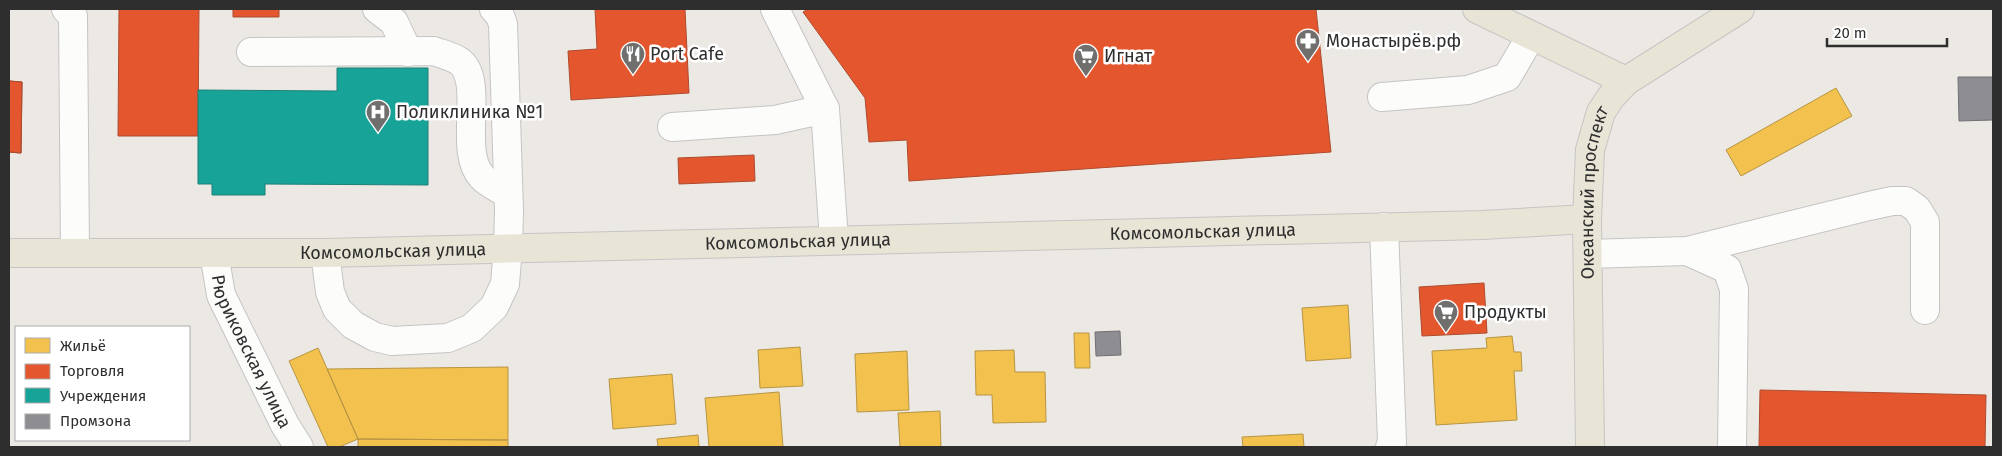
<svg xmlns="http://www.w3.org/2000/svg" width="2002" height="456" viewBox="0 0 2002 456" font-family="'Fira Sans',sans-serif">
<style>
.homes{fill:#f2c14e;stroke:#b79544}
.shops{fill:#e4572e;stroke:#ad4b2e}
.public{fill:#17a398;stroke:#1e8078}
.industry{fill:#8d8d92;stroke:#707074}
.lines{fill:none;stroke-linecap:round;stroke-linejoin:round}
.minor-casing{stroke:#c5c4c5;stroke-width:30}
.major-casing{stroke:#c6c5c4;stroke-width:30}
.minor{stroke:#fcfcfb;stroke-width:28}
.major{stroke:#e8e4d6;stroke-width:28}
.labels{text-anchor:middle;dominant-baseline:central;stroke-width:5;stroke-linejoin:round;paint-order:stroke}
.poi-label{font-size:18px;fill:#2e2e2e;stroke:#fff;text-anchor:start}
.street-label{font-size:18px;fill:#2e2e2e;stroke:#fff}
</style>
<rect width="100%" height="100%" fill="#ece8e4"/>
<path class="homes" d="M1836 88 1852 116 1741 176 1726 150Z
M1348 305 1351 358 1306 361 1302 308Z
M1074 333H1089L1090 368H1075Z
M1512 336 1514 352H1521L1522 371H1514L1517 420 1436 425 1432 351 1487 348 1486 338Z
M800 347 803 386 760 388 758 350Z
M318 348 358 439 339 447H328L289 361Z
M1014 350 1015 372H1045L1046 422 993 423 992 395H976L975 351Z
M907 351 909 410 857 412 855 354Z
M508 367V440L358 439 327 369Z
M672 374 676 424 613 429 609 379Z
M779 392 783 447H709L705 398Z
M940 411 941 447H900L898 413Z
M1303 434 1304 447H1243L1242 437Z
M698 435 699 447H658L657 439Z
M358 439 508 440V447H358Z"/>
<path class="shops" d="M119 9H199L198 136H118Z
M233 9H279V17H233Z
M595 9H685L689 93 571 100 568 51 597 49Z
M808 9H1316L1331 152 909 181 907 140 869 142 865 98 803 12Z
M9 81 22 82 21 153 9 152Z
M9 81 22 82 21 153 9 152Z
M754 155 755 181 679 184 678 158Z
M1484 283 1487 333 1422 336 1419 287Z
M1760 390 1986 395 1985 447H1759Z"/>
<path class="public" d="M337 68H428V185L265 184V195H212V184H198V90L337 91Z"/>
<path class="industry" d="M1958 77H1993V120L1959 121Z
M1120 331 1121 355 1096 356 1095 332Z"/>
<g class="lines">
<defs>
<g id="minor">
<path d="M66 9 73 16 75 253"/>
<path d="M377 9 394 22 408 52"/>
<path d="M775 9 825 109 834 240"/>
<path d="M251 52 434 51C442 54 451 56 459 61 486 80 457 151 482 177 488 184 500 189 508 194"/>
<path d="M1382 97 1468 90 1507 77 1531 36"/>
<path d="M672 127 775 120 825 109"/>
<path d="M1384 227 1392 442 1390 447"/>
<path d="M1687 251 1727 269 1734 289 1732 447"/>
<path id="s1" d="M214 253 221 295 285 425 299 447"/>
<path d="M325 253 330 292 337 309 353 325 375 337 392 341 448 338 472 328 494 307 505 284 508 248 509 211 503 24 500 16 494 9"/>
<path d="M1588 254 1687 251 1869 206 1892 201H1906L1917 209 1925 222V310"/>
</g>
<g id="major">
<path d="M1477 9 1626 81"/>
<path id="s2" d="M9 253H325L1483 225 1587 219"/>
<path id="s3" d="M1590 447 1587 219 1590 150 1601 112 1611 97 1626 81 1740 9"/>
</g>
</defs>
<use href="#minor" class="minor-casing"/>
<use href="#major" class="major-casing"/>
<use href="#minor" class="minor"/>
<use href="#major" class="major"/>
</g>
<defs>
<symbol id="pharmacy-pin" viewBox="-11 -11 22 30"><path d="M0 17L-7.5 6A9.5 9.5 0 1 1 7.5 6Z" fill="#706f6e" stroke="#fff"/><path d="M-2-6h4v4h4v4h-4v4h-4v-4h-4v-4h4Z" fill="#fff"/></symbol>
<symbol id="restaurant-pin" viewBox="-11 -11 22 30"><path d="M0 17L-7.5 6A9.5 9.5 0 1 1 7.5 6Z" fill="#706f6e" stroke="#fff"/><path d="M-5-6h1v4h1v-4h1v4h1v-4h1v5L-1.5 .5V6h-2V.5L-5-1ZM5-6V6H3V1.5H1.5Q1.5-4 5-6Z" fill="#fff"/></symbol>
<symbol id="supermarket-pin" viewBox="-11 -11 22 30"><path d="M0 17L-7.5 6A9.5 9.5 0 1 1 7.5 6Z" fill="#706f6e" stroke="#fff"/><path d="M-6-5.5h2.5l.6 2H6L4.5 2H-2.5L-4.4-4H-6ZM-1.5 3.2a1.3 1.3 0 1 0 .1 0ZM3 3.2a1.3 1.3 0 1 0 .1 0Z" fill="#fff"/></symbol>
<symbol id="hospital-pin" viewBox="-11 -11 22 30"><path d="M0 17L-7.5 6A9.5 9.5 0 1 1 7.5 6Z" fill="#706f6e" stroke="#fff"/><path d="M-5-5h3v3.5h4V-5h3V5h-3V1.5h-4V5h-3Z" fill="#fff"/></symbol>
</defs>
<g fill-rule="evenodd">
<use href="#pharmacy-pin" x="1294" y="27" width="28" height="38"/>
<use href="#restaurant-pin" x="619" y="40" width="28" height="38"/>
<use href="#supermarket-pin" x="1072" y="42" width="28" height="38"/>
<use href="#hospital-pin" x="364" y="98" width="28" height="38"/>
<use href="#supermarket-pin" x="1432" y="298" width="28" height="38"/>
</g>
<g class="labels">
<g class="poi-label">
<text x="1326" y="41">Монастырёв.рф</text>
<text x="650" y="54">Port Cafe</text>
<text x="1104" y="56">Игнат</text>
<text x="396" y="112">Поликлиника №1</text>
<text x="1464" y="312">Продукты</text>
</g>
<g class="street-label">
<text stroke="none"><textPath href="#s3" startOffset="255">Океанский проспект</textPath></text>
<text stroke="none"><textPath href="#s2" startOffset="1194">Комсомольская улица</textPath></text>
<text stroke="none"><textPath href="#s2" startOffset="789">Комсомольская улица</textPath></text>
<text stroke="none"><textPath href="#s2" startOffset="384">Комсомольская улица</textPath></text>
<text stroke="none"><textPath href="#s1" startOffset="106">Рюриковская улица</textPath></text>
</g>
</g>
<rect width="2002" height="456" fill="none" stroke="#2e2e2e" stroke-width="20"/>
<rect x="15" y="326" width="175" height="115" fill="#ffffff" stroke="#ababab"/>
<rect x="25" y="338" width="25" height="15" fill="#f2c14e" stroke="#ababab"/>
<text x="60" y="351" font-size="15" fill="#2e2e2e">Жильё</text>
<rect x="25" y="364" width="25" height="15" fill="#e4572e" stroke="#ababab"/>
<text x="60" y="376" font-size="15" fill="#2e2e2e">Торговля</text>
<rect x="25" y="388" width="25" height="15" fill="#17a398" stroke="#ababab"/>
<text x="60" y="401" font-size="15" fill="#2e2e2e">Учреждения</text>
<rect x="25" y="414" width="25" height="15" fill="#8d8d92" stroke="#ababab"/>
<text x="60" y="426" font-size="15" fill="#2e2e2e">Промзона</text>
<path d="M1827 38v8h120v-8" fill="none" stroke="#2e2e2e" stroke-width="2.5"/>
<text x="1834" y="38" font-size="15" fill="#2e2e2e" stroke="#ffffff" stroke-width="4" paint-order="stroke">20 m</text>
</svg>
